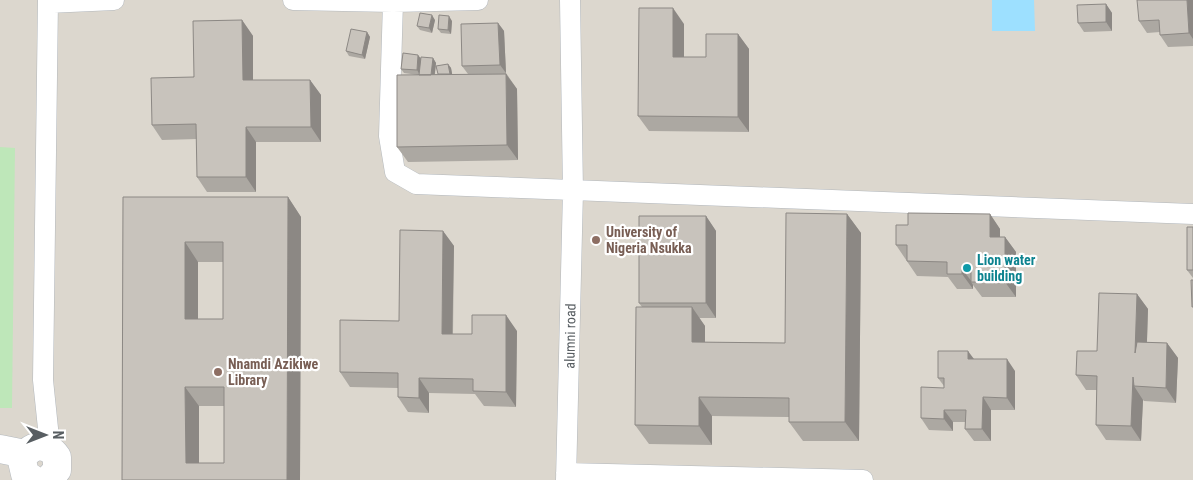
<svg xmlns="http://www.w3.org/2000/svg" width="1193" height="480" viewBox="0 0 1193 480" font-family="'Roboto Condensed',sans-serif">
<style>
.education{fill:#dcd7ce}
.green{fill:#bee7b9}
.water{fill:#9de0ff}
.lines{fill:none;stroke-linecap:round;stroke-linejoin:round}
.street-casing{stroke:#b2b7bc;stroke-width:21}
.secondary-casing{stroke:#b3b8be;stroke-width:29}
.street{stroke:#fff;stroke-width:20}
.secondary{stroke:#fff;stroke-width:28}
.wall{fill:#aca8a2;fill-rule:evenodd}
.shaded-wall{fill:#8c8884}
.building{fill:#c8c3bc;stroke:#8c8884;fill-rule:evenodd}
.education-dot{fill:#8d6e63;stroke:#fff;stroke-width:2}
.culture-dot{fill:#0f9aa8;stroke:#fff;stroke-width:2}
.labels{text-anchor:middle;dominant-baseline:central;stroke-width:4.5;stroke-linejoin:round;paint-order:stroke}
.education-label{font-size:14px;font-weight:bold;fill:#785e54;stroke:#fff;text-anchor:start}
.culture-label{font-size:14px;font-weight:bold;fill:#0d838f;stroke:#fff;text-anchor:start}
.street-label{font-size:14px;fill:#585e62;stroke:#fff}
</style>
<rect width="100%" height="100%" fill="#ede8df"/>
<path class="education" d="M0 0H1193V480H0Z"/>
<path class="green" d="M0 147 15 148 12 408H0Z"/>
<path class="water" d="M992 0H1034L1035 31H992Z"/>
<g class="lines">
<defs>
<path id="street" d="M48 0 43 380 49 438 54 452
M293 0 393 2 478 0
M393 2 389 136 395 172 416 184 1193 214
M48 3 114 0
M566 473 863 480
M566 480 573 191 570 0"/>
<path id="secondary" d="M0 449 25 454
M34 480 25 474 22 461C29 443 47 442 57 457V470L48 480"/>
</defs>
<use href="#street" class="street-casing"/>
<use href="#secondary" class="secondary-casing"/>
<use href="#street" class="street"/>
<use href="#secondary" class="secondary"/>
</g>
<path class="wall" d="M1193 0V46L1168 47 1160 35V32L1147 33 1139 21Z
M1106 4 1112 13V31L1084 32 1078 23Z
M242 20 253 36V80H310L321 95V142H256V192H207L197 177V139L162 140 152 125Z
M435 20 432 33 420 30 417 26Z
M452 21 451 34 441 33 438 29Z
M498 23 504 31 506 73 517 89 518 160 408 162 397 147 418 75 404 73 401 69 421 58H433L436 63 435 74H438L448 64 451 68 452 74H468L462 66Z
M684 24V57H706L738 34 749 49V132L649 131 638 116Z
M367 32 370 37 365 59 349 56 346 51Z
M123 197H288L301 217 300 480H122ZM198 262H223V319H198ZM199 406H224V463H199Z
M847 214 861 233 859 441H803L789 422V417L712 416V445L649 444 635 425 642 307 639 303 706 216 716 231V318H699L705 326V342L785 343Z
M990 214 1000 229V237H1005L1016 252V297H982L973 285V289H957L948 277 917 276 896 245 908 225Z
M1193 227V278L1187 270Z
M443 231 454 246 453 334H472L517 331 516 407 484 406 475 394 429 393V413L408 412 398 397V388L350 387 340 372 399 321Z
M1137 294 1148 309 1147 342 1167 343 1178 358 1176 403 1144 401 1143 400 1141 441 1106 440 1096 425 1097 390H1086L1076 375 1097 351Z
M974 359 1015 371V410H991V441H974L965 429V422H953V431L929 430 921 418 944 388V386L938 378Z"/>
<path class="shaded-wall" d="M1187 0H1193V39L1189 33Z
M1106 4 1112 13V31L1106 22Z
M673 8 684 24V72L673 57Z
M432 15 435 20 432 33 429 28Z
M449 16 452 21 451 34 448 30Z
M242 20 253 36V95L243 80Z
M498 23 504 31 506 73 500 65Z
M367 32 370 37 365 59 362 55Z
M738 34 749 49V132L738 117Z
M418 55 422 60 420 75 417 70Z
M433 58 436 63 434 80 431 76Z
M448 64 451 68 454 84 451 79Z
M506 74 517 89 518 160 507 145Z
M310 80 321 95V142L311 127Z
M246 127 256 142V192L246 177Z
M288 197 301 217 300 480H287Z
M847 214 861 233 859 441 845 422Z
M990 214 1000 229V252L990 237Z
M706 216 716 231V318L706 303Z
M443 231 454 246 452 349 442 334Z
M1005 237 1016 252V297L1005 282Z
M185 242 198 262V338L185 319Z
M962 269 972 282H971L973 285V289L962 274Z
M1137 294 1148 309 1146 368 1135 353Z
M692 307 705 326V361L692 342Z
M506 315 517 331 516 407 506 392Z
M1167 343 1178 358 1176 403 1166 388Z
M968 351 977 363 968 359Z
M1007 359 1015 371V410L1007 398Z
M1133 377 1134 386 1143 400 1141 441 1131 426Z
M419 378 429 393V413L419 398Z
M185 387 199 406V480L186 463Z
M699 397 712 416V445L699 426Z
M983 397 991 410V441L982 429Z
M944 410 953 422V431L944 419Z"/>
<path class="building" d="M1137 0H1187L1189 33 1160 35 1159 20 1139 21Z
M1106 4V22L1078 23 1077 5Z
M639 8H673V57H706V34H738V117L638 116Z
M420 13 432 15 429 28 417 26Z
M439 15 449 16 448 30 438 29Z
M242 20 243 80H310L311 127H246V177H197L196 124 152 125 151 78 194 77 193 21Z
M498 23 500 65 462 66 461 24Z
M351 29 367 32 362 55 346 51Z
M403 53 418 55 417 70 401 69Z
M421 57 433 58 431 75H419Z
M448 64 450 74H438L436 66Z
M506 74 507 145 397 147V75Z
M123 197H288L287 480H122ZM185 242H223V319H185ZM185 387H224V463H186Z
M786 213 847 214 845 422H789V398L699 397V426L635 425 636 307H692V342L785 343Z
M908 213 990 214V237H1005V282H971V269H962V274H947V262L907 261V245H896V225H908Z
M639 216H706V303H639Z
M1187 227H1193V270H1187Z
M400 230 443 231 442 334H472V315H506V392L473 391V379L419 378V398L398 397V373L340 372V320L399 321Z
M1191 280H1193V307H1192Z
M1099 293 1137 294 1135 353 1137 342 1167 343 1166 388 1134 386 1133 377 1131 426 1096 425 1097 376 1076 375 1077 351H1097Z
M938 351H968V359H1007V398L983 397 982 429H965L966 410H944V419L921 418V387L944 388V378H938Z"/>
<g class="education-dot">
<circle cx="596" cy="240" r="5"/>
<circle cx="218" cy="372" r="5"/>
</g>
<circle class="culture-dot" cx="967" cy="268" r="5"/>
<g class="labels">
<g class="education-label">
<text x="606" y="232">University of<tspan x="606" dy="16">Nigeria Nsukka</tspan></text>
<text x="228" y="364">Nnamdi Azikiwe<tspan x="228" dy="16">Library</tspan></text>
</g>
<g class="culture-label">
<text x="977" y="260">Lion water<tspan x="977" dy="16">building</tspan></text>
</g>
<g class="street-label">
<text transform="translate(570 336) rotate(-89)">alumni road</text>
</g>
</g>
<g transform="translate(45 435) rotate(90)" stroke="#ffffff" stroke-width="4" paint-order="stroke">
<path d="M0-4L9 19L0 12L-9 19Z" fill="#585e62"/>
<text y="-8" font-size="14" font-weight="bold" text-anchor="middle" fill="#585e62">N</text>
</g>
</svg>
